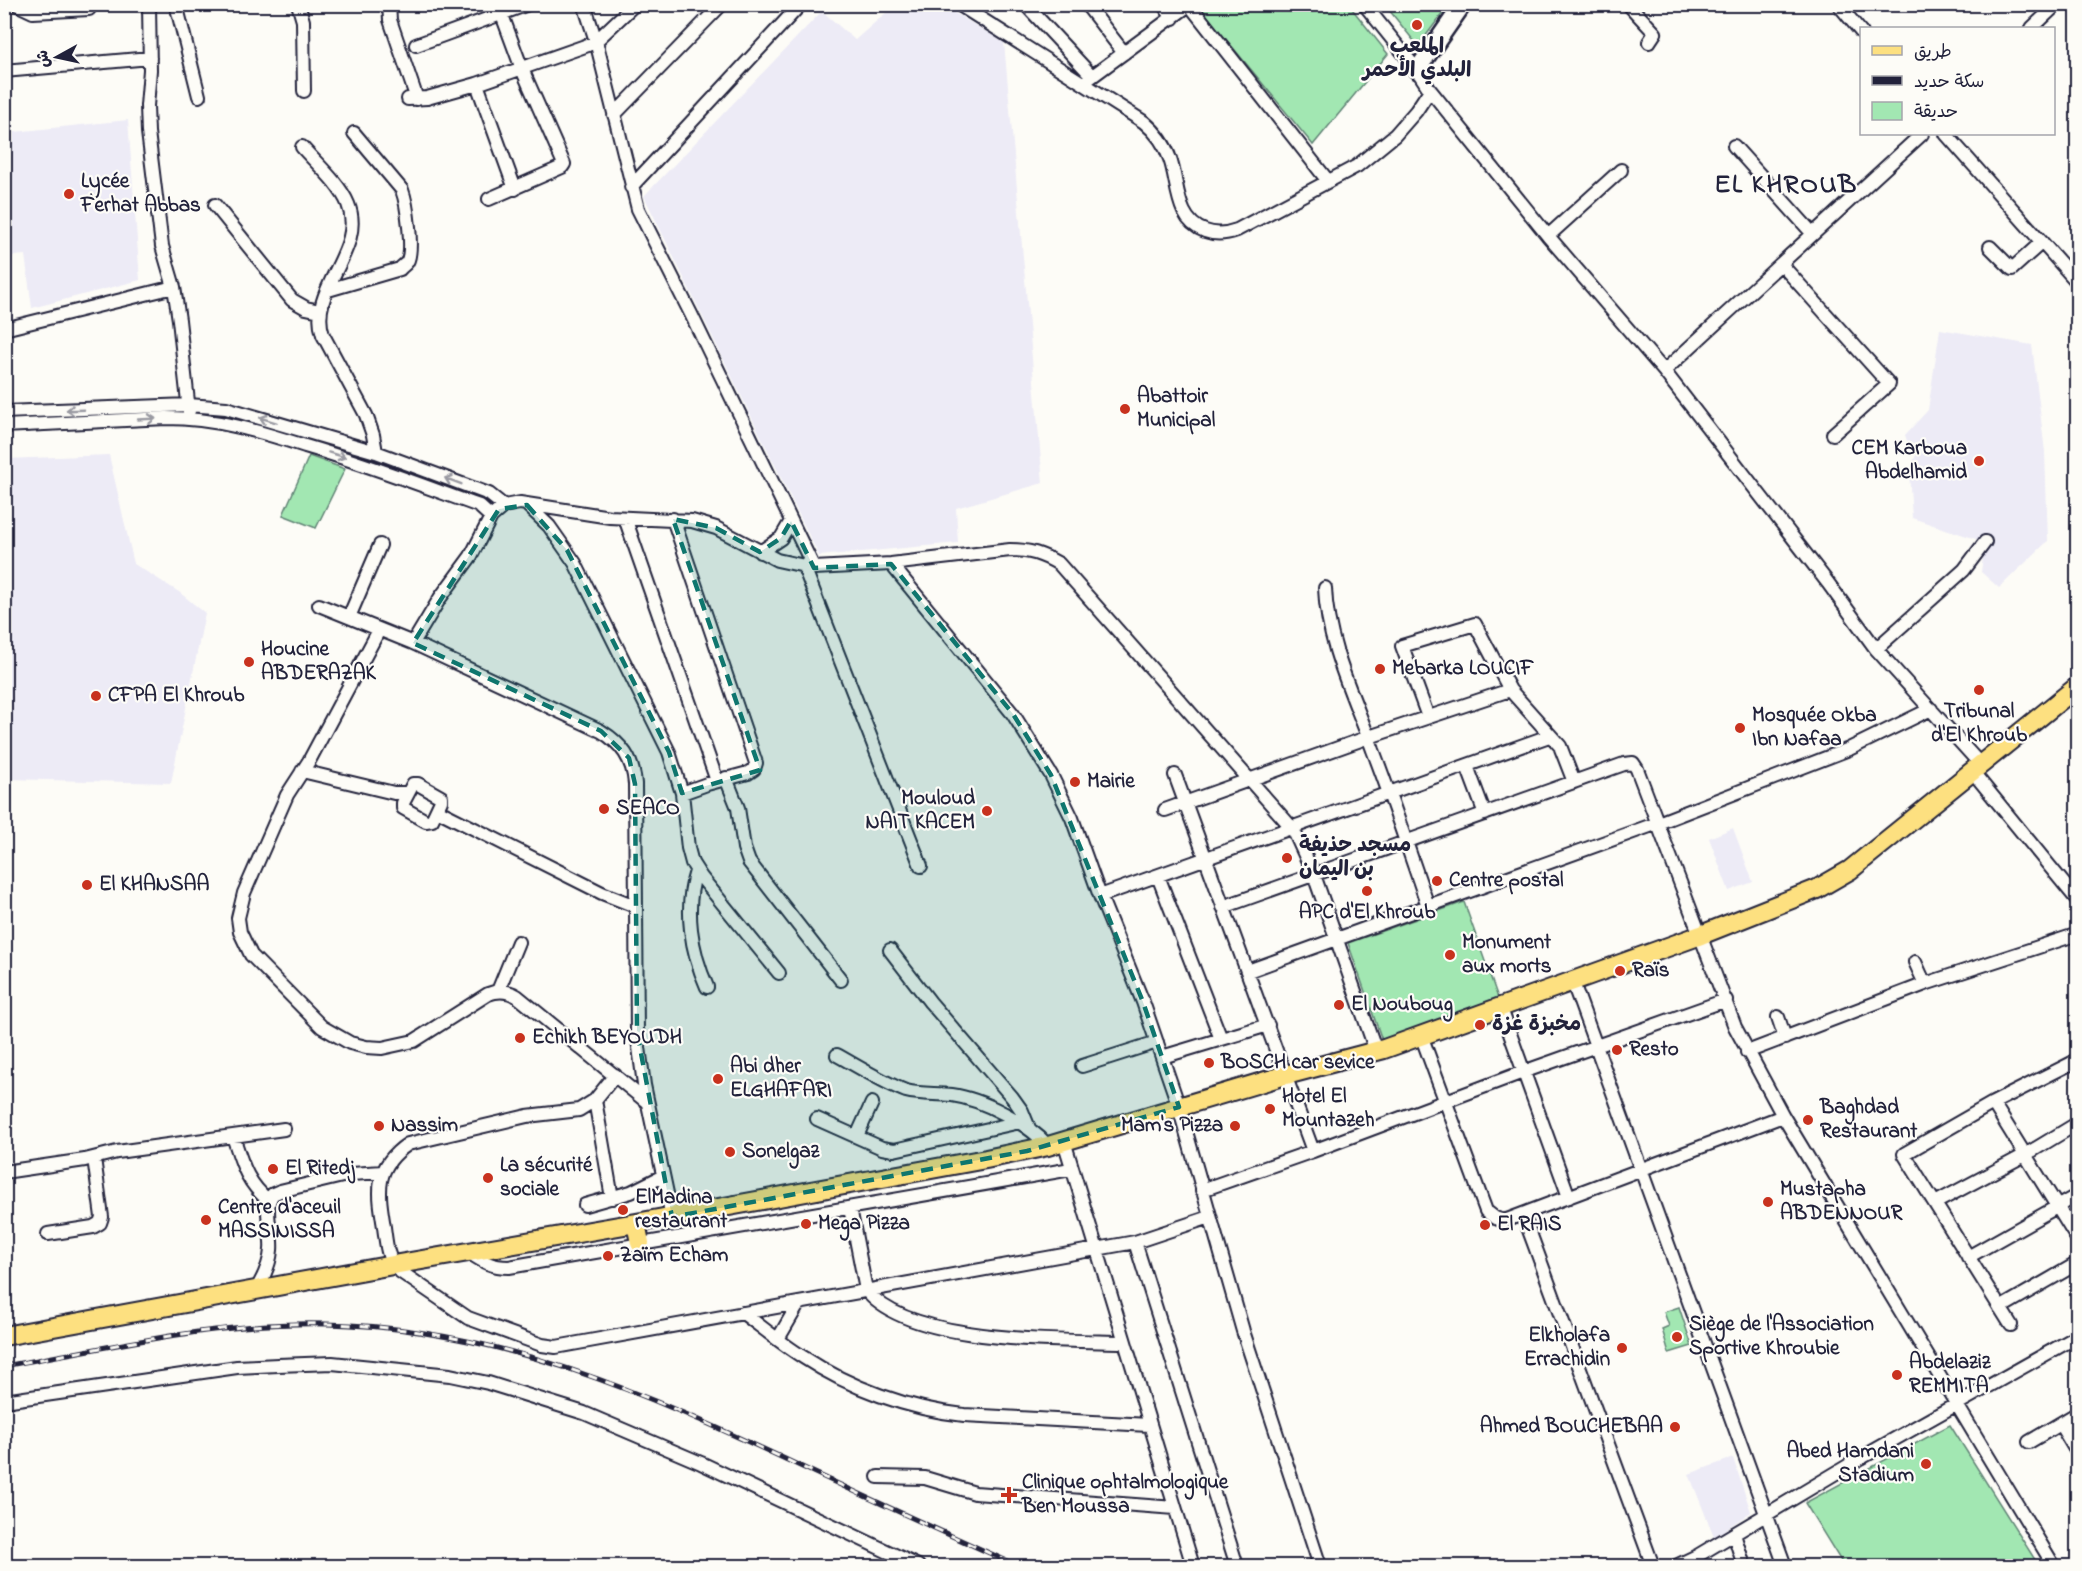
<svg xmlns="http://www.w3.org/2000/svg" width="2082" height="1571" viewBox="0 0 2082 1571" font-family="'Indie Flower','Playpen Sans Arabic',sans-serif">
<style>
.built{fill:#edebf6}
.green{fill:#a2e7b2;stroke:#628476;stroke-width:1.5}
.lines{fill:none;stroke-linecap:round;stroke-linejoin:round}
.street-casing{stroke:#22223b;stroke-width:16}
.secondary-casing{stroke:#22223b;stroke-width:21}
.primary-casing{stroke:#22223b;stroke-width:22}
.street{stroke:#fdfcf7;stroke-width:12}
.secondary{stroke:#fdfcf7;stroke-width:16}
.primary{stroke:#fde080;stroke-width:18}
.rail-casing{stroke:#22223b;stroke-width:5}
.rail{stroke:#fdfcf7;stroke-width:3;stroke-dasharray:9;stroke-linecap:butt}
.oneway{stroke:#9a9aa2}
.marked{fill:#0f766e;fill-opacity:0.2;stroke:#0f766e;stroke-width:4.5;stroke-dasharray:12 8;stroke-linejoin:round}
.poi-dot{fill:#c8321e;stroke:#fdfcf7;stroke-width:2}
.labels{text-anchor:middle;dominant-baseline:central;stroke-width:4.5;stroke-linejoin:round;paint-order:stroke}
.poi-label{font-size:21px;font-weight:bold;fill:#22223b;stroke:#fdfcf7;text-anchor:start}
.district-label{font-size:27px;font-weight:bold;letter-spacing:1.5px;fill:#22223b;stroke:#fdfcf7}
</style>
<rect width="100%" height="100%" fill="#fdfcf7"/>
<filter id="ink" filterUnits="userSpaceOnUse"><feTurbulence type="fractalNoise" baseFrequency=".0167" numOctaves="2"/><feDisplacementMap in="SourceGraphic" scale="12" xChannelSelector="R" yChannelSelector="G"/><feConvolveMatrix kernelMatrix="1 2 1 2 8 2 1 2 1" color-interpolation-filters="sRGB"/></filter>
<g filter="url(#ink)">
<path class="built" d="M896 4 941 5 1004 42 1043 483 956 508 958 543 819 556 644 196 822 11 855 40Z
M128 120 140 280 32 308 25 255 5 257V133Z
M1940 329 2032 345 2045 452 2048 541 1999 588 1981 572 1985 542 1912 518 1909 471 1919 448 1908 444 1905 435 1928 410Z
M109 455 134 564 179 592 205 613 171 783 5 779V459Z
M1733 828 1753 882 1729 891 1709 838Z
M1733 1458 1751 1512 1714 1537 1689 1474Z"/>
<path class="green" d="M1198 5H1349L1388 54 1313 145Z
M1385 5H1449L1418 46Z
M309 456 345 469 316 528 283 515Z
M1464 902 1498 998 1382 1040 1348 943Z
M1679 1307 1692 1346 1669 1353 1662 1329 1669 1326 1664 1312Z
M1950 1425 2039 1566H1844L1805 1503Z"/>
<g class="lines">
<defs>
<path id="street" d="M16 4 33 12 89 9
M149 4 150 70 147 106 148 132 162 246 174 287 179 320 189 411
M176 4 199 96
M298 4 303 21 304 91
M389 4 390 20 417 99
M584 4 596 41 638 209 691 314 814 568
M958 4 1144 122C1156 132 1165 144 1170 159 1179 184 1175 220 1205 231 1216 235 1226 234 1237 230L1357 166 1395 135 1416 111 1430 90
M1025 4 1092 76
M1086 4 1124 53
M1163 4 1173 18
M1189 4 1328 181
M1364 4 1417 70 1430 90 1548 236 1664 371 1828 583 1876 649 1980 764
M1628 4 1655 33 1649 42
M1838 4 1862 33
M2032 28 2057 4
M416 45 528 4
M4 71 150 58
M1083 83 1189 5
M477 84 515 189
M408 99 427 98 477 84 588 45 596 41 635 4
M614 115 722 4
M1946 134 2078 283
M1734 146 1813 234
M302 147C316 163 340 184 348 204 367 250 307 289 323 335L366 415 373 435 376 452
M631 187 801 4
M489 199 562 167 564 164 522 69 502 15
M215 205 292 300 306 308 320 311
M1548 236 1621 170
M1990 247 2012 269 2042 242
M1781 264 1889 384 1833 434
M328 290 400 269C402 266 405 265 407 262 414 251 407 203 402 190L354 133
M4 329 174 287
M1664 371 1922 134
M4 412 189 405 226 408 376 452 489 494 504 506
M4 426 166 418C215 418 259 431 305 446 364 463 421 485 479 506L491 517
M527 505 549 526 575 563 669 752 682 793 688 848 692 863 701 877 779 973
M625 518 717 781
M673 519 756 763 754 769 748 773 707 784 682 793
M760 552 781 538 791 521
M891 564 1013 714 1051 775 1072 818 1100 896 1143 1002 1179 1107 1243 1331 1320 1566
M804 567 921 866
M1325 588C1327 645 1354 697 1373 750 1393 802 1410 854 1428 906
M319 605 413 643 601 731C622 744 633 759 635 784L637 1032 644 1085 672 1217
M349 617 380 545
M379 630 309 761 287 795 244 893 238 918 240 932 251 955 322 1027 350 1043 366 1047 382 1048 414 1041 488 994C498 990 507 990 517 996L647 1102
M413 643 440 598 471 556 491 517 504 506 520 503 610 517 692 521 716 528 777 560 814 568 891 564 1010 550C1030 550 1042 554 1059 564L1293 829 1314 875 1376 1051
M1876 649 1964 570 1985 542
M1428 717 1402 646 1475 624 1510 690 1560 746 1574 782
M1467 766 1485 814
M302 771 394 793H407
M1972 771 2078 901
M1175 775 1313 1151 1202 1190
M726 778 738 808 744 848 749 862 841 980
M413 784H418L441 797V801L432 820 426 821 403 808V803Z
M437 810 602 893 635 906
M1165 810 1369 737 1510 690
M696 871C684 909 691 951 707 987
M1158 876 1221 1039
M1100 896 1549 736
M1223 907 1624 764 1633 763 1637 769 1735 1027 1783 1116 2054 1566
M890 950 930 1002 1012 1097 1022 1111 1029 1128
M1915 962 1925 984
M1248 971 1658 823 1849 749 1931 709
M1572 980 1785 1566
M498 991 518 942
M1500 1006 1569 1197
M1778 1017 1785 1038
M1421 1035 1486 1211 1495 1218 1504 1221 1783 1116
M1747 1052 1928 983 2078 934
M837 1055C857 1066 886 1084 906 1091 921 1095 937 1093 952 1095 982 1099 1028 1123 1048 1146
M1162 1057 1268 1025
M1082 1066 1157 1042
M615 1075 595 1100 579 1110 527 1116 408 1144C374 1167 378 1191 384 1227 386 1242 387 1256 395 1268L468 1318 542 1345 556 1347 1135 1242 1210 1217
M595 1100 612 1198
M1993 1103 2078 1240
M817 1119 882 1148 894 1150 1020 1122
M233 1136C242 1163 246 1182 269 1201
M857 1136 872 1103
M1064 1141 1193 1566
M1313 1151 1523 1072 1726 1000
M4 1172 85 1160 117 1152 284 1129
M1935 1203 2025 1155 2078 1123
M585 1205 631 1192 663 1176
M850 1208 866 1290C907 1344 1060 1340 1124 1342
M1523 1214 1653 1566
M48 1234 93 1227 100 1223 102 1217 94 1158
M1135 1242 1237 1566
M470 1253C483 1262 492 1267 509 1267L1071 1169
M1968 1257 2078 1195
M256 1290C264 1277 270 1265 271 1250 273 1233 262 1208 273 1194L280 1191 351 1174 383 1172
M2000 1308 2078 1263
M743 1313C763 1328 782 1344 803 1357 850 1388 908 1409 964 1415L1149 1425
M2011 1325 1904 1154 1993 1103 2078 1060
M778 1339 799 1303
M4 1401 237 1367 278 1365 332 1363 450 1375 488 1383 584 1413 701 1463 918 1566
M2060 1424 2078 1454
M2029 1442 2078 1413
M878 1477 925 1478 975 1493 1175 1508
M1734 1534 1744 1566
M1676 1566 1697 1556 1861 1458 2078 1336"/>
<path id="secondary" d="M1417 70 1463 4"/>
<path id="primary" d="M636 1223 640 1243
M4 1336 393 1265 636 1223 986 1159 1048 1146 1286 1075 1384 1049 1701 935 1817 889 1850 870 2078 686"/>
</defs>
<use href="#street" class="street-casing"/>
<use href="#secondary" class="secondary-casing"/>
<use href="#primary" class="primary-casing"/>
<use href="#street" class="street"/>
<use href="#secondary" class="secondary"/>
<use href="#primary" class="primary"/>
<defs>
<path id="rail" d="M4 1366C111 1347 219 1321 327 1324 500 1328 647 1394 800 1466 872 1500 945 1533 1018 1566"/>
</defs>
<use href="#rail" class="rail-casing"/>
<use href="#rail" class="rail"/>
</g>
<defs><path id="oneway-shaft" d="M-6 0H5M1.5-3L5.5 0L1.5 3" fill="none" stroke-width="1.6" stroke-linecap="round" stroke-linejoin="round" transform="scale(1.5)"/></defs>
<g class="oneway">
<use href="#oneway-shaft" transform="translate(75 410) rotate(178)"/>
<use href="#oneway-shaft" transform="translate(147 419) rotate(-3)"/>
<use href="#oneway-shaft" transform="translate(268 420) rotate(-163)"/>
<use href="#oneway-shaft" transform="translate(337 455) rotate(17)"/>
<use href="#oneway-shaft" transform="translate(453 481) rotate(-159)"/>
</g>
</g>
<path class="marked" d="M527 505 567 550 669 752 682 793 760 770 673 519 716 528 760 552 781 538 791 521 814 568 891 564 1013 714 1051 775 1143 1002 1179 1107 1027 1151 672 1217 637 1032 635 784 629 758 601 731 413 643 499 509Z"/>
<g class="poi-dot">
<circle cx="1417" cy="25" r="6"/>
<circle cx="69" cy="194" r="6"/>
<circle cx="1125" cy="409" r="6"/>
<circle cx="1979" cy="461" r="6"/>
<circle cx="249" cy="662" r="6"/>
<circle cx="1380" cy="669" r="6"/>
<circle cx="1979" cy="690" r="6"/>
<circle cx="96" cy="696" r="6"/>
<circle cx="1740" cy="728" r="6"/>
<circle cx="1075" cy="782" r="6"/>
<circle cx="604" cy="809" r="6"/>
<circle cx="987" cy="811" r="6"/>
<circle cx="1287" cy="858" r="6"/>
<circle cx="1437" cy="881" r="6"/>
<circle cx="87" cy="885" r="6"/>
<circle cx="1367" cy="891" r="6"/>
<circle cx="1450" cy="955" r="6"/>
<circle cx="1620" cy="971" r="6"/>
<circle cx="1339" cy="1005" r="6"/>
<circle cx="1480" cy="1025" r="6"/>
<circle cx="520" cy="1038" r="6"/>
<circle cx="1617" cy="1050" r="6"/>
<circle cx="1209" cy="1063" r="6"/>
<circle cx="718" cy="1079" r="6"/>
<circle cx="1270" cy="1109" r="6"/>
<circle cx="1808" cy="1120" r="6"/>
<circle cx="379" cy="1126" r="6"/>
<circle cx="1235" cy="1126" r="6"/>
<circle cx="730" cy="1152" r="6"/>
<circle cx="273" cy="1169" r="6"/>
<circle cx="488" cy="1178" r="6"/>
<circle cx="1768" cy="1202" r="6"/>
<circle cx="623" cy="1210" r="6"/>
<circle cx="206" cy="1220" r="6"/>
<circle cx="806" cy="1224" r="6"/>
<circle cx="1485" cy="1225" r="6"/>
<circle cx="608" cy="1256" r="6"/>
<circle cx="1677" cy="1337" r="6"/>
<circle cx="1622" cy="1348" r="6"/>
<circle cx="1897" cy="1375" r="6"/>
<circle cx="1675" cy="1427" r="6"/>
<circle cx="1926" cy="1464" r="6"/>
<path d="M1006 1486h6v6h6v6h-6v6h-6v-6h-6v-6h6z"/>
</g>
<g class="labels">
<g class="poi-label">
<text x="1417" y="47" text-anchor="middle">الملعب<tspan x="1417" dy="24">البلدي الأحمر</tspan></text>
<text x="81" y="182">Lycée<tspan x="81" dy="24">Ferhat Abbas</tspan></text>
<text x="1137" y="397">Abattoir<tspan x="1137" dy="24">Municipal</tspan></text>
<text x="1967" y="449" text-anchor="end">CEM Karboua<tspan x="1967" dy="24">Abdelhamid</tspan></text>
<text x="261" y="650">Houcine<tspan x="261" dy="24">ABDERAZAK</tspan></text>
<text x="1392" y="669">Mebarka LOUCIF</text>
<text x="108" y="696">CFPA El Khroub</text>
<text x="1979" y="712" text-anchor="middle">Tribunal<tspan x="1979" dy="24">d'El Khroub</tspan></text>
<text x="1752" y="716">Mosquée Okba<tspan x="1752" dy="24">Ibn Nafaa</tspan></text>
<text x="1087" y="782">Mairie</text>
<text x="975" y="799" text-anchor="end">Mouloud<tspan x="975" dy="24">NAIT KACEM</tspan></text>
<text x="616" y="809">SEACO</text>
<text x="1299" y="846">مسجد حذيفة<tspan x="1299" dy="24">بن اليمان</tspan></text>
<text x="1449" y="881">Centre postal</text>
<text x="99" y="885">El KHANSAA</text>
<text x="1367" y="913" text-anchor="middle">APC d'El Khroub</text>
<text x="1462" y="943">Monument<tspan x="1462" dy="24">aux morts</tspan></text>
<text x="1632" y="971">Raïs</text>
<text x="1351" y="1005">El Nouboug</text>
<text x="1492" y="1025">مخبزة غزة</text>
<text x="532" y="1038">Echikh BEYOUDH</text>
<text x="1629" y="1050">Resto</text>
<text x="1221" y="1063">BOSCH car sevice</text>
<text x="730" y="1067">Abi dher<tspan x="730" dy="24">ELGHAFARI</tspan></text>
<text x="1282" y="1097">Hotel El<tspan x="1282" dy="24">Mountazeh</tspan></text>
<text x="1820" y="1108">Baghdad<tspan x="1820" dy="24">Restaurant</tspan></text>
<text x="391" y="1126">Nassim</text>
<text x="1223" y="1126" text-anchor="end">Mam's Pizza</text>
<text x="742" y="1152">Sonelgaz</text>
<text x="500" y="1166">La sécurité<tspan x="500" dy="24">sociale</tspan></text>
<text x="285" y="1169">El Ritedj</text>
<text x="1780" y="1190">Mustapha<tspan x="1780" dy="24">ABDENNOUR</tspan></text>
<text x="635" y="1198">ElMadina<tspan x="635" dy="24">restaurant</tspan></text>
<text x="218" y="1208">Centre d'aceuil<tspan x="218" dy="24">MASSINISSA</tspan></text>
<text x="818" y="1224">Mega Pizza</text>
<text x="1497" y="1225">El RAIS</text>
<text x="620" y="1256">Zaïm Echam</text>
<text x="1689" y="1325">Siège de l'Association<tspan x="1689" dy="24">Sportive Khroubie</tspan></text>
<text x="1610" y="1336" text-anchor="end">Elkholafa<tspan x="1610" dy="24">Errachidin</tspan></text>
<text x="1909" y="1363">Abdelaziz<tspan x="1909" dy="24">REMMITA</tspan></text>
<text x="1663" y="1427" text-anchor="end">Ahmed BOUCHEBAA</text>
<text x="1914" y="1452" text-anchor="end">Abed Hamdani<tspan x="1914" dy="24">Stadium</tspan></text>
<text x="1022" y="1483">Clinique ophtalmologique<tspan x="1022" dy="24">Ben Moussa</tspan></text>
</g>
<g class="district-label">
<text x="1786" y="185">EL KHROUB</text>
</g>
</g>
<rect width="2082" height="1571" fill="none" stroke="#fdfcf7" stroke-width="24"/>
<rect x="12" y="12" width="2058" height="1547" fill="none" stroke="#22223b" stroke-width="2" filter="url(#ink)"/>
<rect x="1860" y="27" width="195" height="108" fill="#fdfcf7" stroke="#a5a5ac" stroke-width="1.5"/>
<rect x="1872" y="46" width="30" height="9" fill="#fde080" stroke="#a5a5ac" stroke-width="1.5"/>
<text x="1914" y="57" font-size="18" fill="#22223b">طريق</text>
<rect x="1872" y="76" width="30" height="9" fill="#22223b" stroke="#a5a5ac" stroke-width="1.5"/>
<text x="1914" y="87" font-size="18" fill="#22223b">سكة حديد</text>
<rect x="1872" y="102" width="30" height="18" fill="#a2e7b2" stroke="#a5a5ac" stroke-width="1.5"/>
<text x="1914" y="117" font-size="18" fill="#22223b">حديقة</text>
<g transform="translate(57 57) rotate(262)" stroke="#fdfcf7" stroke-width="4.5" paint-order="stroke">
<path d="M0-4.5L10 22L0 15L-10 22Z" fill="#22223b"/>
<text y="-9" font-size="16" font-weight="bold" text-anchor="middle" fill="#22223b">ش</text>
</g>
</svg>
